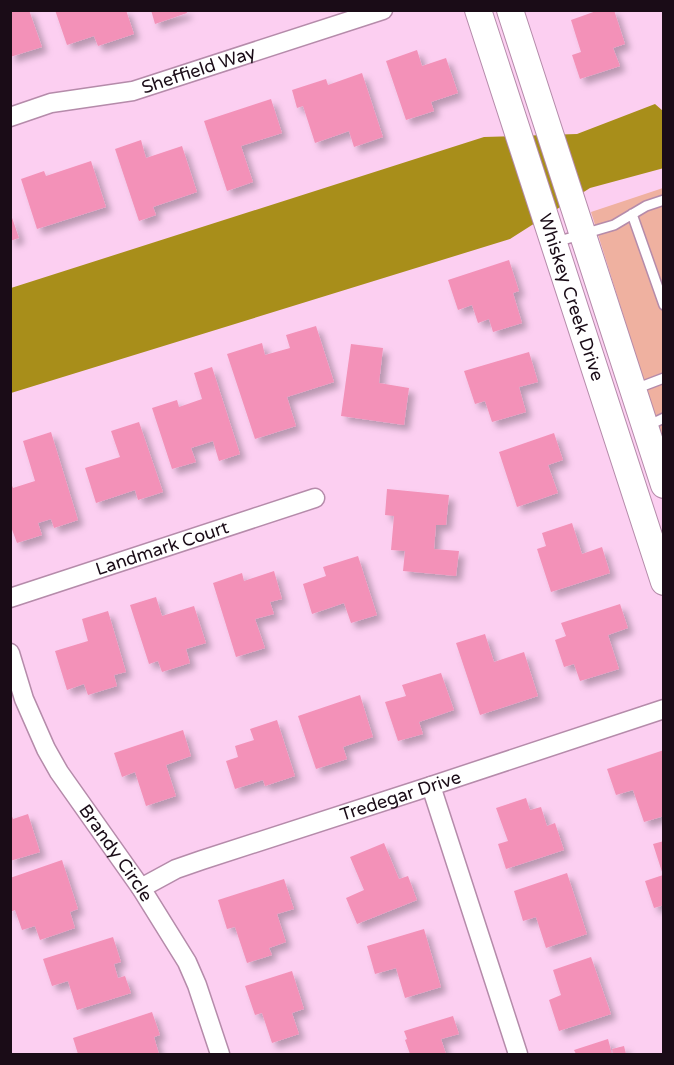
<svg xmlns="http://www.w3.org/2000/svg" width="674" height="1065" viewBox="0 0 674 1065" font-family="'Varela Round',sans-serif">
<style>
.green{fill:#efb1a0}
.water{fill:#a88e1a}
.building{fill:#f391b8;filter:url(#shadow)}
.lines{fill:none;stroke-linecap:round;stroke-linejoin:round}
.lane-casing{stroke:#b58baa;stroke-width:12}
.street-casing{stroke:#b58baa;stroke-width:21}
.secondary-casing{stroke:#b58baa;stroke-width:28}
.lane{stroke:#fff;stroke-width:9}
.street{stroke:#fff;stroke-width:18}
.secondary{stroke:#fff;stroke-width:26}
.labels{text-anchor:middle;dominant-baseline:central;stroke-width:6;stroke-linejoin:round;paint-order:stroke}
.street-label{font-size:18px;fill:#1a0c17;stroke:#fff}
</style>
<defs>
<filter id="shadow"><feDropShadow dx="5.5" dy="5.5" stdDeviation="3" flood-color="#0004"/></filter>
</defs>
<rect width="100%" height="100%" fill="#fccff1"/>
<path class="green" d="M663 188V443L591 212Z"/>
<path class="water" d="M655 104 663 111 664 168 590 188 510 239 11 393V288L484 137 577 134Z"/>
<path class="building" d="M10 10H29L42 47 10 57Z
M55 10H126L134 34 98 46 94 36 67 45Z
M151 10H186L187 13 155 24Z
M599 10H614L625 44 613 48 620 66 580 79 572 55 581 52 571 20Z
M417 50 422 66 446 58 458 93 431 102 434 111 406 120 386 61Z
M362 73 383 137 354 147 349 131 315 143 303 106 297 108 292 90 326 79 328 85Z
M271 99 282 133 241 146 253 182 227 191 204 121Z
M141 140 146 158 182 146 197 192 153 207 156 215 139 221 115 149Z
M91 161 106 207 37 229 21 179 44 171 46 176Z
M10 212 19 238 10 241Z
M509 260 519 291 513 293 522 323 493 332 489 319 478 323 472 305 458 310 448 280Z
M316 326 334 382 287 397 296 426 255 439 227 354 262 343 265 355 290 348 286 335Z
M351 344 383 348 379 383 409 388 404 425 341 416Z
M529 352 538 382 519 387 526 412 492 422 485 401 475 404 464 371Z
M212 367 240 454 219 461 213 441 191 448 196 462 172 469 152 408 177 400 179 407 202 399 194 373Z
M139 422 163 492 138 500 135 490 96 503 85 468 120 457 111 431Z
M51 432 78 520 54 528 51 519 38 523 42 535 17 543 10 524V481L13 488 35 481 23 441Z
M554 433 563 460 548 465 558 493 517 507 499 452Z
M387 489 449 495 446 525H436L434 549 459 551 456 576 403 571 405 551 391 550 394 516 385 515Z
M572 523 582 554 602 547 610 573 551 592 537 549 546 546 542 533Z
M358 556 377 615 351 623 344 603 312 614 303 584 326 576 323 567Z
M274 571 282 599 270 602 274 614 255 619 265 648 236 657 213 583 242 573 244 581Z
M156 597 162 616 194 606 206 643 186 649 190 663 162 672 158 661 149 664 130 605Z
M620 604 628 628 608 635 619 669 580 681 574 664 564 667 555 640 566 636 561 623Z
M108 611 126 672 114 675 117 686 88 695 84 684 67 690 55 651 88 641 82 619Z
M485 634 494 662 524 652 538 696 480 715 456 643Z
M441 673 454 710 419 722 423 734 398 741 385 702 406 696 402 685Z
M360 695 373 737 343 747 347 759 316 769 298 716Z
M277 720 295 776 265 786 263 780 235 789 226 761 238 757 235 746 254 740 250 729Z
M183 730 191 756 166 765 176 796 146 806 135 772 122 777 114 753Z
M664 750V816L644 822 633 790 616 795 607 769Z
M526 798 530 810 541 807 547 826 555 823 564 850 506 869 498 844 508 841 496 808Z
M10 811 13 819 28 814 40 852 10 861Z
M664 841V905L654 908 645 881 663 875 653 844Z
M384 843 399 879 408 876 417 900 357 924 346 898 364 890 350 857Z
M62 860 78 909 70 912 75 928 40 940 35 926 22 930 15 910 10 912V878Z
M567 873 587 934 546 948 536 917 523 921 514 891Z
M284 879 294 909 277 914 286 942 269 948 272 955 247 963 235 927 227 929 218 900Z
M424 929 441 987 405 998 396 968 375 974 367 946Z
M113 937 121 962 114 964 118 978 125 976 131 993 77 1010 68 981 52 986 43 959Z
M591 957 611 1014 559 1031 549 1000 561 995 553 970Z
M292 971 304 1009 292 1013 299 1034 272 1043 262 1013 255 1015 245 986Z
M152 1012 160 1035 154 1037 159 1054H78L73 1038Z
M453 1016 459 1034 441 1039 446 1054H410L405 1040 407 1039 404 1031Z
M608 1039 612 1054H576L574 1050Z
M624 1046 626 1054H613L612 1049Z"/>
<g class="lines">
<defs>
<path id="lane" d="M632 214 664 305
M556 242 614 225 646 206 664 200
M635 389 664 378
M647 426 664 418"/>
<g id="street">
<path id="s1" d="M10 117 51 103 133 91 383 10"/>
<path id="s2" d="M10 598 315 498"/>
<path id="s3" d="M10 653 24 699 46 749 59 772 141 888 187 962 197 985 220 1054"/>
<path d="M431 786 518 1054"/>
<path id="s4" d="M141 888 176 869 202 860 431 786 664 709"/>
</g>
<g id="secondary">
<path id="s5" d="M478 10 664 582"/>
<path d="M510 10 664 485"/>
</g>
</defs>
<use href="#lane" class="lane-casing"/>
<use href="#street" class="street-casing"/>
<use href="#secondary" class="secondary-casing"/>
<use href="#lane" class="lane"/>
<use href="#street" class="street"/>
<use href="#secondary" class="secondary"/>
</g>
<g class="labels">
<g class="street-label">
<text stroke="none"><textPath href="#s1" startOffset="195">Sheffield Way</textPath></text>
<text stroke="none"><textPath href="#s5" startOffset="302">Whiskey Creek Drive</textPath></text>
<text stroke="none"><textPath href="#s2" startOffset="160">Landmark Court</textPath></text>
<text stroke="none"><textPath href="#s4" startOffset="276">Tredegar Drive</textPath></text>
<text stroke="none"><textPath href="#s3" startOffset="228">Brandy Circle</textPath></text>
</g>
</g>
<rect width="674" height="1065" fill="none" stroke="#1a0c17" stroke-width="24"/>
</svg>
